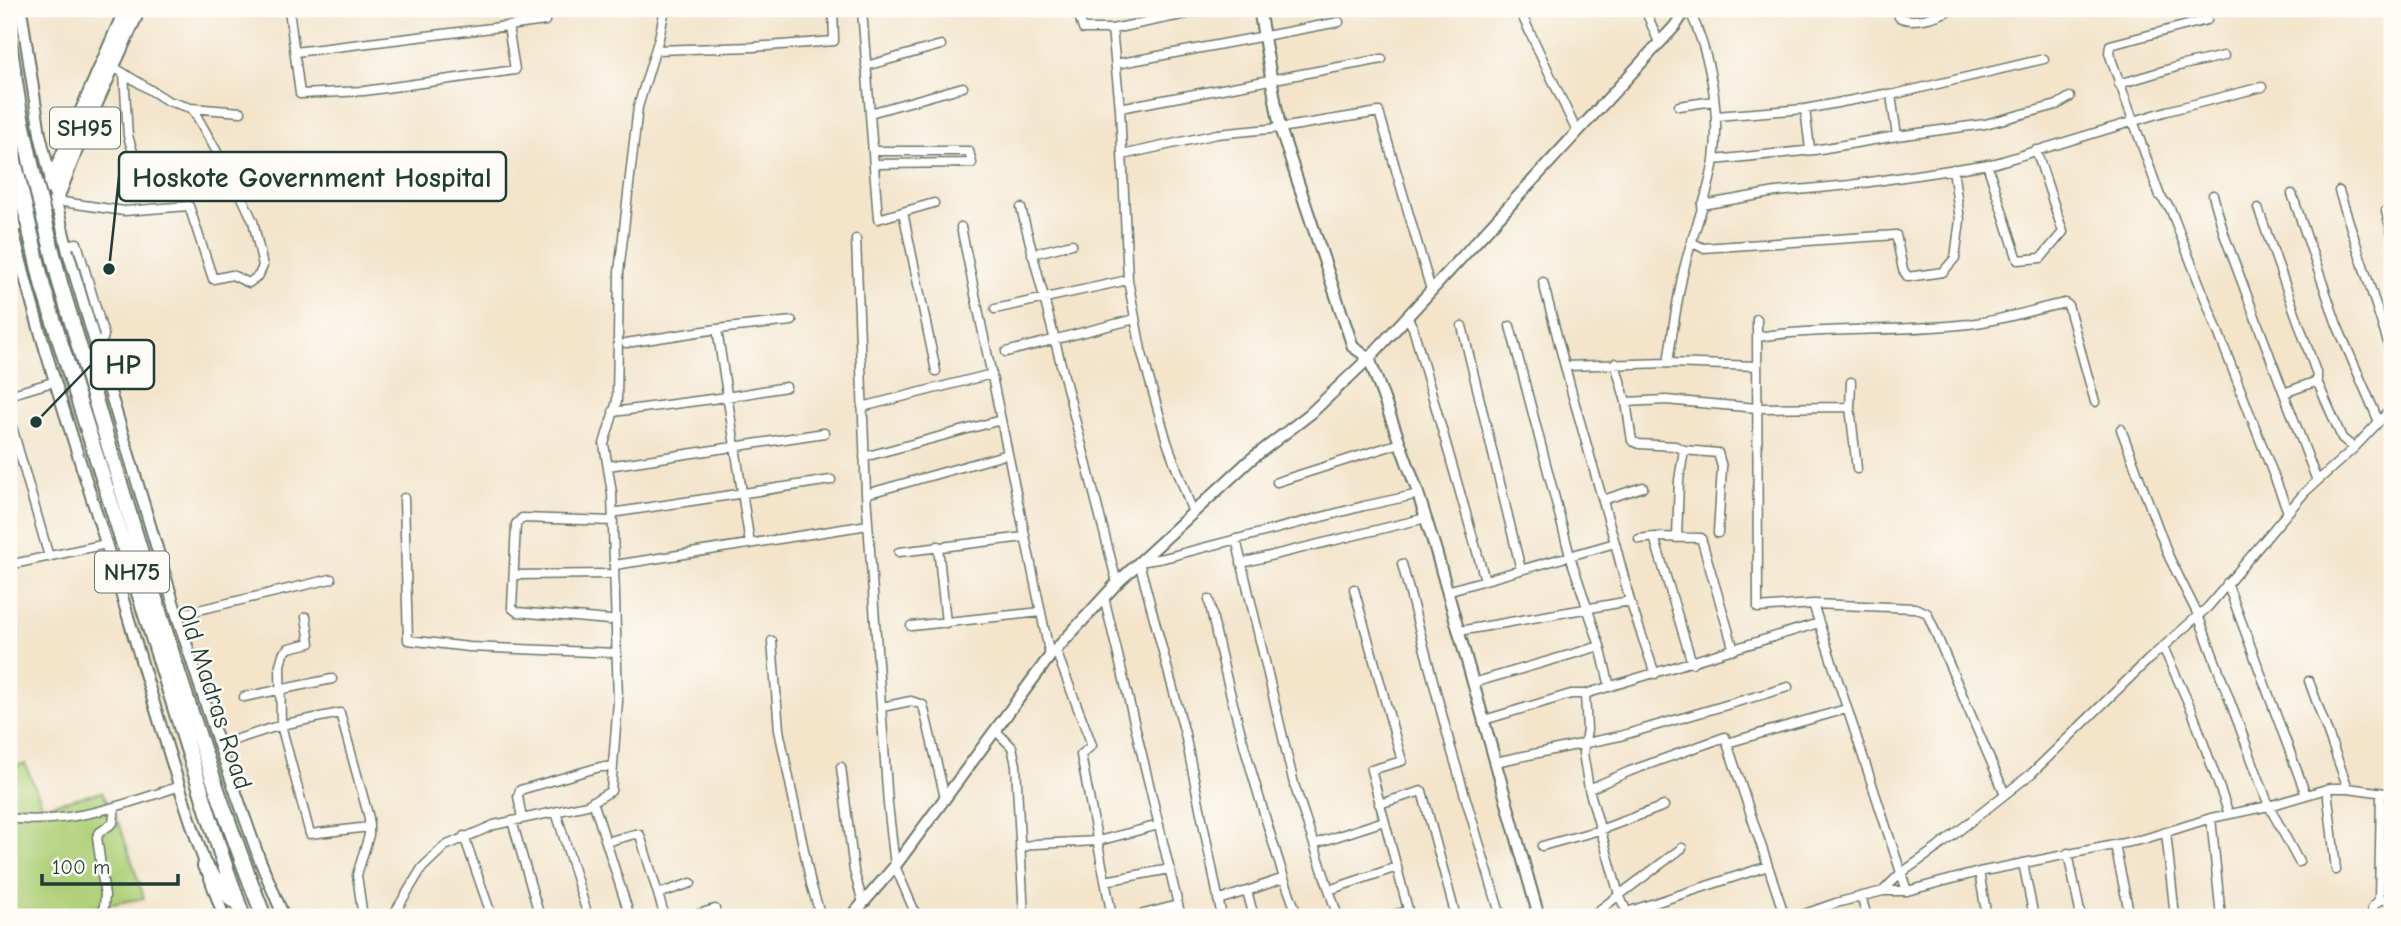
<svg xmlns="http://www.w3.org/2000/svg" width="2401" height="926" viewBox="0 0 2401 926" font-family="'Comic Neue',sans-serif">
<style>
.green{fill:#afd078;stroke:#678656;stroke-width:2}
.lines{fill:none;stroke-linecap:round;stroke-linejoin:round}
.street-casing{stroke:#697768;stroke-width:11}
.secondary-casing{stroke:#697768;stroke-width:14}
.primary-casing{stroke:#697768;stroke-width:16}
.highway-casing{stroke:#697768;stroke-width:18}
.street{stroke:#fff;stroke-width:8}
.secondary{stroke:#fff;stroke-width:10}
.primary{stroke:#fff;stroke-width:12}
.highway{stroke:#fff;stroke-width:14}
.highway-bridge-casing{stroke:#697768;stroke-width:18;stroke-linecap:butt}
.highway-bridge{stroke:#fff;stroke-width:14}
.labels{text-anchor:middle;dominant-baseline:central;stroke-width:5;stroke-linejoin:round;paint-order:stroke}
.shield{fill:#fdfcf7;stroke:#62766e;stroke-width:2}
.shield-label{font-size:24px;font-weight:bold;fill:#1f3d34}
.street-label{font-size:26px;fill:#1f3d34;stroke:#fdfcf7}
.leader{fill:none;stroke:#1f3d34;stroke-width:2.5}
.callout-dot{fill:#1f3d34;stroke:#fdfcf7;stroke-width:2.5}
.callout{fill:#fdfcf7;stroke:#1f3d34;stroke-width:2.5}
.callout-label{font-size:28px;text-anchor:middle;font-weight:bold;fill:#1f3d34}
</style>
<rect width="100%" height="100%" fill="#fdfcf7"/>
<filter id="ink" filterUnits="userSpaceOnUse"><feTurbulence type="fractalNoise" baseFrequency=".0143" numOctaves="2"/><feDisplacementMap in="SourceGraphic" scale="14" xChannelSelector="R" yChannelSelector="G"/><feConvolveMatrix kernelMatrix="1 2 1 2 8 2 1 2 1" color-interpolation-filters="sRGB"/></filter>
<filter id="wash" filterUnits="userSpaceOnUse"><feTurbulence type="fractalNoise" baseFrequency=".00686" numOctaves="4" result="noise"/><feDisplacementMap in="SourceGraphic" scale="28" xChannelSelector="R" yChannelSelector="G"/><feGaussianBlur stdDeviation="1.57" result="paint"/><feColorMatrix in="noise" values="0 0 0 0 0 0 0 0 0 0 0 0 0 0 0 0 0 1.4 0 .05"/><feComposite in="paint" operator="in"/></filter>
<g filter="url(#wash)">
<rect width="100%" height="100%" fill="#f3e4ca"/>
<path class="green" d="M25 764 43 806 102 792 121 829 144 898 45 917H9V766Z"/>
</g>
<g filter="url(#ink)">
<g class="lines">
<defs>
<path id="street" d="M289 9 300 94 364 91 515 70 508 26 545 21 543 9
M862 9 878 219 934 203
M1077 9 1083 29H1112L1120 108 1128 280 1141 350 1167 442 1193 513
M1519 9 1577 132
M1645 9 1659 43
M1897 9 1899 17C1913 24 1935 17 1948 11V9
M2207 20 2110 45 2109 53 2160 196 2170 208 2288 512
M1112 29 1211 9
M656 50 753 47 834 41 833 9
M295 52 508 26
M1116 64 1339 22
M866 66 941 45
M124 74 128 136 137 165 143 196
M2119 84 2183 65 2224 56
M1891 95 1897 136
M1679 106 1714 101
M191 108 241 112
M1120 108 1382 59
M1805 109 1810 149
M870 113 963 87
M1716 116 1805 109 1885 94 1891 95 2044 59
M873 151H969L972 163 874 164
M1122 155 1217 134 1280 128 1379 112 1431 290
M1714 160 1814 150 1897 136 1985 124 2057 105 2070 97
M1987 164 2018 260 2041 258 2063 232 2036 150
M2339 191 2392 355
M2292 194 2337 325 2379 422
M2213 195 2225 237 2317 481
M56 201 124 211 189 206 213 279 232 275 249 283 259 275 263 266 253 221 240 193 195 113 191 108 168 101 112 66
M1702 205 1776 192 1850 185 1996 163 2167 111 2262 87
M1021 208 1117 583
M2258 208 2317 375V381L2342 438 2354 448
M2386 211 2392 235
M903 212 936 371
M961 227 1050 656
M856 239 866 494 888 804 895 866 917 917
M1691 242 1703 248 1896 235 1903 270 1908 277 1943 272 1955 258 1960 220 1953 169
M67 245 77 243 104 335 103 339 96 346
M1032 254 1072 244
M1543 282 1573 397 1615 543
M995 309 1128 280
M1407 316 1413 328 1485 580
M1757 319 1758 608 1813 604 1915 608 1927 613 2005 794
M1462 326 1521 570
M1510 326 1570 556 1600 646 1610 687
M717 329 792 321
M1757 337C1830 326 1904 333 1976 323 2007 319 2035 309 2065 303L2068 305 2095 402
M626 343 717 329 750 544
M1006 352 1135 319
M1615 363 1626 402 1632 441 1639 444 1675 446 1684 450 1718 453 1722 467 1718 533
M1668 363C1672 335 1676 306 1682 278 1690 238 1708 200 1714 160 1721 109 1710 55 1689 9
M1565 366 1668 363 1757 366
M2284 393 2317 381
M9 395 56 381
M1626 402 1666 400 1757 408 1850 407 1857 469
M862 407 992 374
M1850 407 1851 382
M613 412 727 397 786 387
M9 416 49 557
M2121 429 2169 557 2198 615 2269 806 2299 862
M864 457 1001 420
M608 466 824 433
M1277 482 1400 443
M866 494 1008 454
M404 498 408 640 469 647 617 653
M1603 500 1643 487
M618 512 831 480
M1677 538 1679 480 1684 450
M1236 539 1294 784 1338 917
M1639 539 1654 537
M938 546 946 623
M899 552 1025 537
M1241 563 1426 518
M1402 564 1452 752 1501 917
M9 565 106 544
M615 565 868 525
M514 575 608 574
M2227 583 2306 795
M1354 589 1402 761 1371 770 1410 917
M1447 591 1615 543 1630 601
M1104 597 1181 917
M1209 600C1228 695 1255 786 1284 878
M1813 604 1907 891 1979 872 2144 839 2211 818 2269 806 2330 788H2348L2392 794
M177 615 331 579
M306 617 310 643 289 648 283 654 280 665 281 725 310 834 369 827
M609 620 517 612 512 608 516 524 522 518 613 521
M911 626 1041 612
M1459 631 1630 601 1655 674
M772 641 779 730 811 884 821 917
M2163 647 2192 711 2229 814
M1056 651 1092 745 1081 755 1112 917
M1692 663 1654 537 1701 538 1734 650
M2309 681 2348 788
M1473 683 1600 646
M1585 694 1587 730 1583 753 1589 789 1619 895 1629 917
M244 697 332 679
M882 707 911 701 923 705 945 798
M1484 720 1571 694H1585L1819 623
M995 730 1012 747 1016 765 1024 917
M1727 743 1846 709
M219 745 281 725 340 713 369 818V835L357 875 363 917
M1495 762 1620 736 1788 687
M841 767 854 871 863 903
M1589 789 1630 771 1725 737 1785 917
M2327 789 2336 870
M593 801 630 917
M1379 804 1422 791 1456 917
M556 812 587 913 585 917
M9 818C67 826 126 804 180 786
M2211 818 2221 917
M522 819 518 796 520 790 600 767H613
M512 821 540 917
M2166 832 2175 917
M464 836 492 917
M606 842 635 834 640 835 665 917
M1314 844 1384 821
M2115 845 2130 917
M1542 846 1600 830 1664 806
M1020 848 1035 844 1098 841 1159 825
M2068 853 2081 917
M2023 863 2034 917
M1979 872 1987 917
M1105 881 1170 869
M1329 890 1397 867
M1883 891H1907
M658 894 691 883
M1861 896 1867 917
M1218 900 1247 891
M2379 900H2392
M1627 912 1768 866
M101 917 103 915 105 896 97 837 100 832 113 823 115 807
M392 917 422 868 445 846 494 825 587 805 611 791 618 701 612 493 604 444 617 401 619 272 638 107 659 38 665 9
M688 917 715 909
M1132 917 1178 905
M1222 917 1185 734 1139 562 1164 558 1364 506 1419 494
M1254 917 1247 891 1284 878 1298 917
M1384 917 1408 911
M1487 917 1500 914
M1590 917 1682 848
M1796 917 1836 903 1883 891 1900 874 1937 848 2032 773 2148 660 2208 607 2305 492 2354 448 2392 408
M2374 917 2372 908 2379 900 2381 793"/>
<path id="secondary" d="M21 9 40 134 68 252 177 615 219 745 259 858 284 917
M1259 9 1280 128 1353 347 1369 358 1416 487 1436 551 1539 917
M9 212C35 328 74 440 109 553 146 675 180 798 224 917
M851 917 895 866 1050 656 1117 583 1250 460 1310 414 1369 358 1675 26 1686 9"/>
<path id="primary" d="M9 206C28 201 40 196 52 179L126 9
M9 224H25L39 216 56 201 83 132 139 9"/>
<path id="highway" d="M9 42 19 108 34 177
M9 141 18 178
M60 283C125 495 183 711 264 917
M43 287 222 857 243 917
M205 866 232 900"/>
</defs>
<use href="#street" class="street-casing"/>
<use href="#secondary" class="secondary-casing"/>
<use href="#primary" class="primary-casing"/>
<use href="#highway" class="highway-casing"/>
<use href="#street" class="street"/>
<use href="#secondary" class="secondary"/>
<use href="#primary" class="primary"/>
<use href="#highway" class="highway"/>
<defs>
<path id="highway-bridge" d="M34 177 60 283
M18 178 43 287"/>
</defs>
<use href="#highway-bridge" class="highway-bridge-casing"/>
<use href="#highway-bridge" class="highway-bridge"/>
</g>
</g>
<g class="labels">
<g class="shield">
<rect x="50" y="107.5" width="70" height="41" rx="5"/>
<rect x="95" y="551.5" width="74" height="41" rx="5"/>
</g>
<g class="shield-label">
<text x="85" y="128">SH95</text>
<text x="132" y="572">NH75</text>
</g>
<g class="street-label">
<text transform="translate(214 697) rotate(72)">Old Madras Road</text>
</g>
</g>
<path class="leader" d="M109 269L119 177M36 422L91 365"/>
<g class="callout-dot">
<circle cx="109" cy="269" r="7"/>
<circle cx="36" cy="422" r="7"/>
</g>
<g class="callout">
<rect x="119" y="152" width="387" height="49" rx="7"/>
<rect x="91" y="340" width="63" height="49" rx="7"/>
</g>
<g class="callout-label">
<text x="312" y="187">Hoskote Government Hospital</text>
<text x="123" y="374">HP</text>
</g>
<rect width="2401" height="926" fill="none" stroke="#fdfcf7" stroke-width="35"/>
<path d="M42 874v10h136v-10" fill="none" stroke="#1f3d34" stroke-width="3.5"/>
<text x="52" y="874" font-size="21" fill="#1f3d34" stroke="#fdfcf7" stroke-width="5" paint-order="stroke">100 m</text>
</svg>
